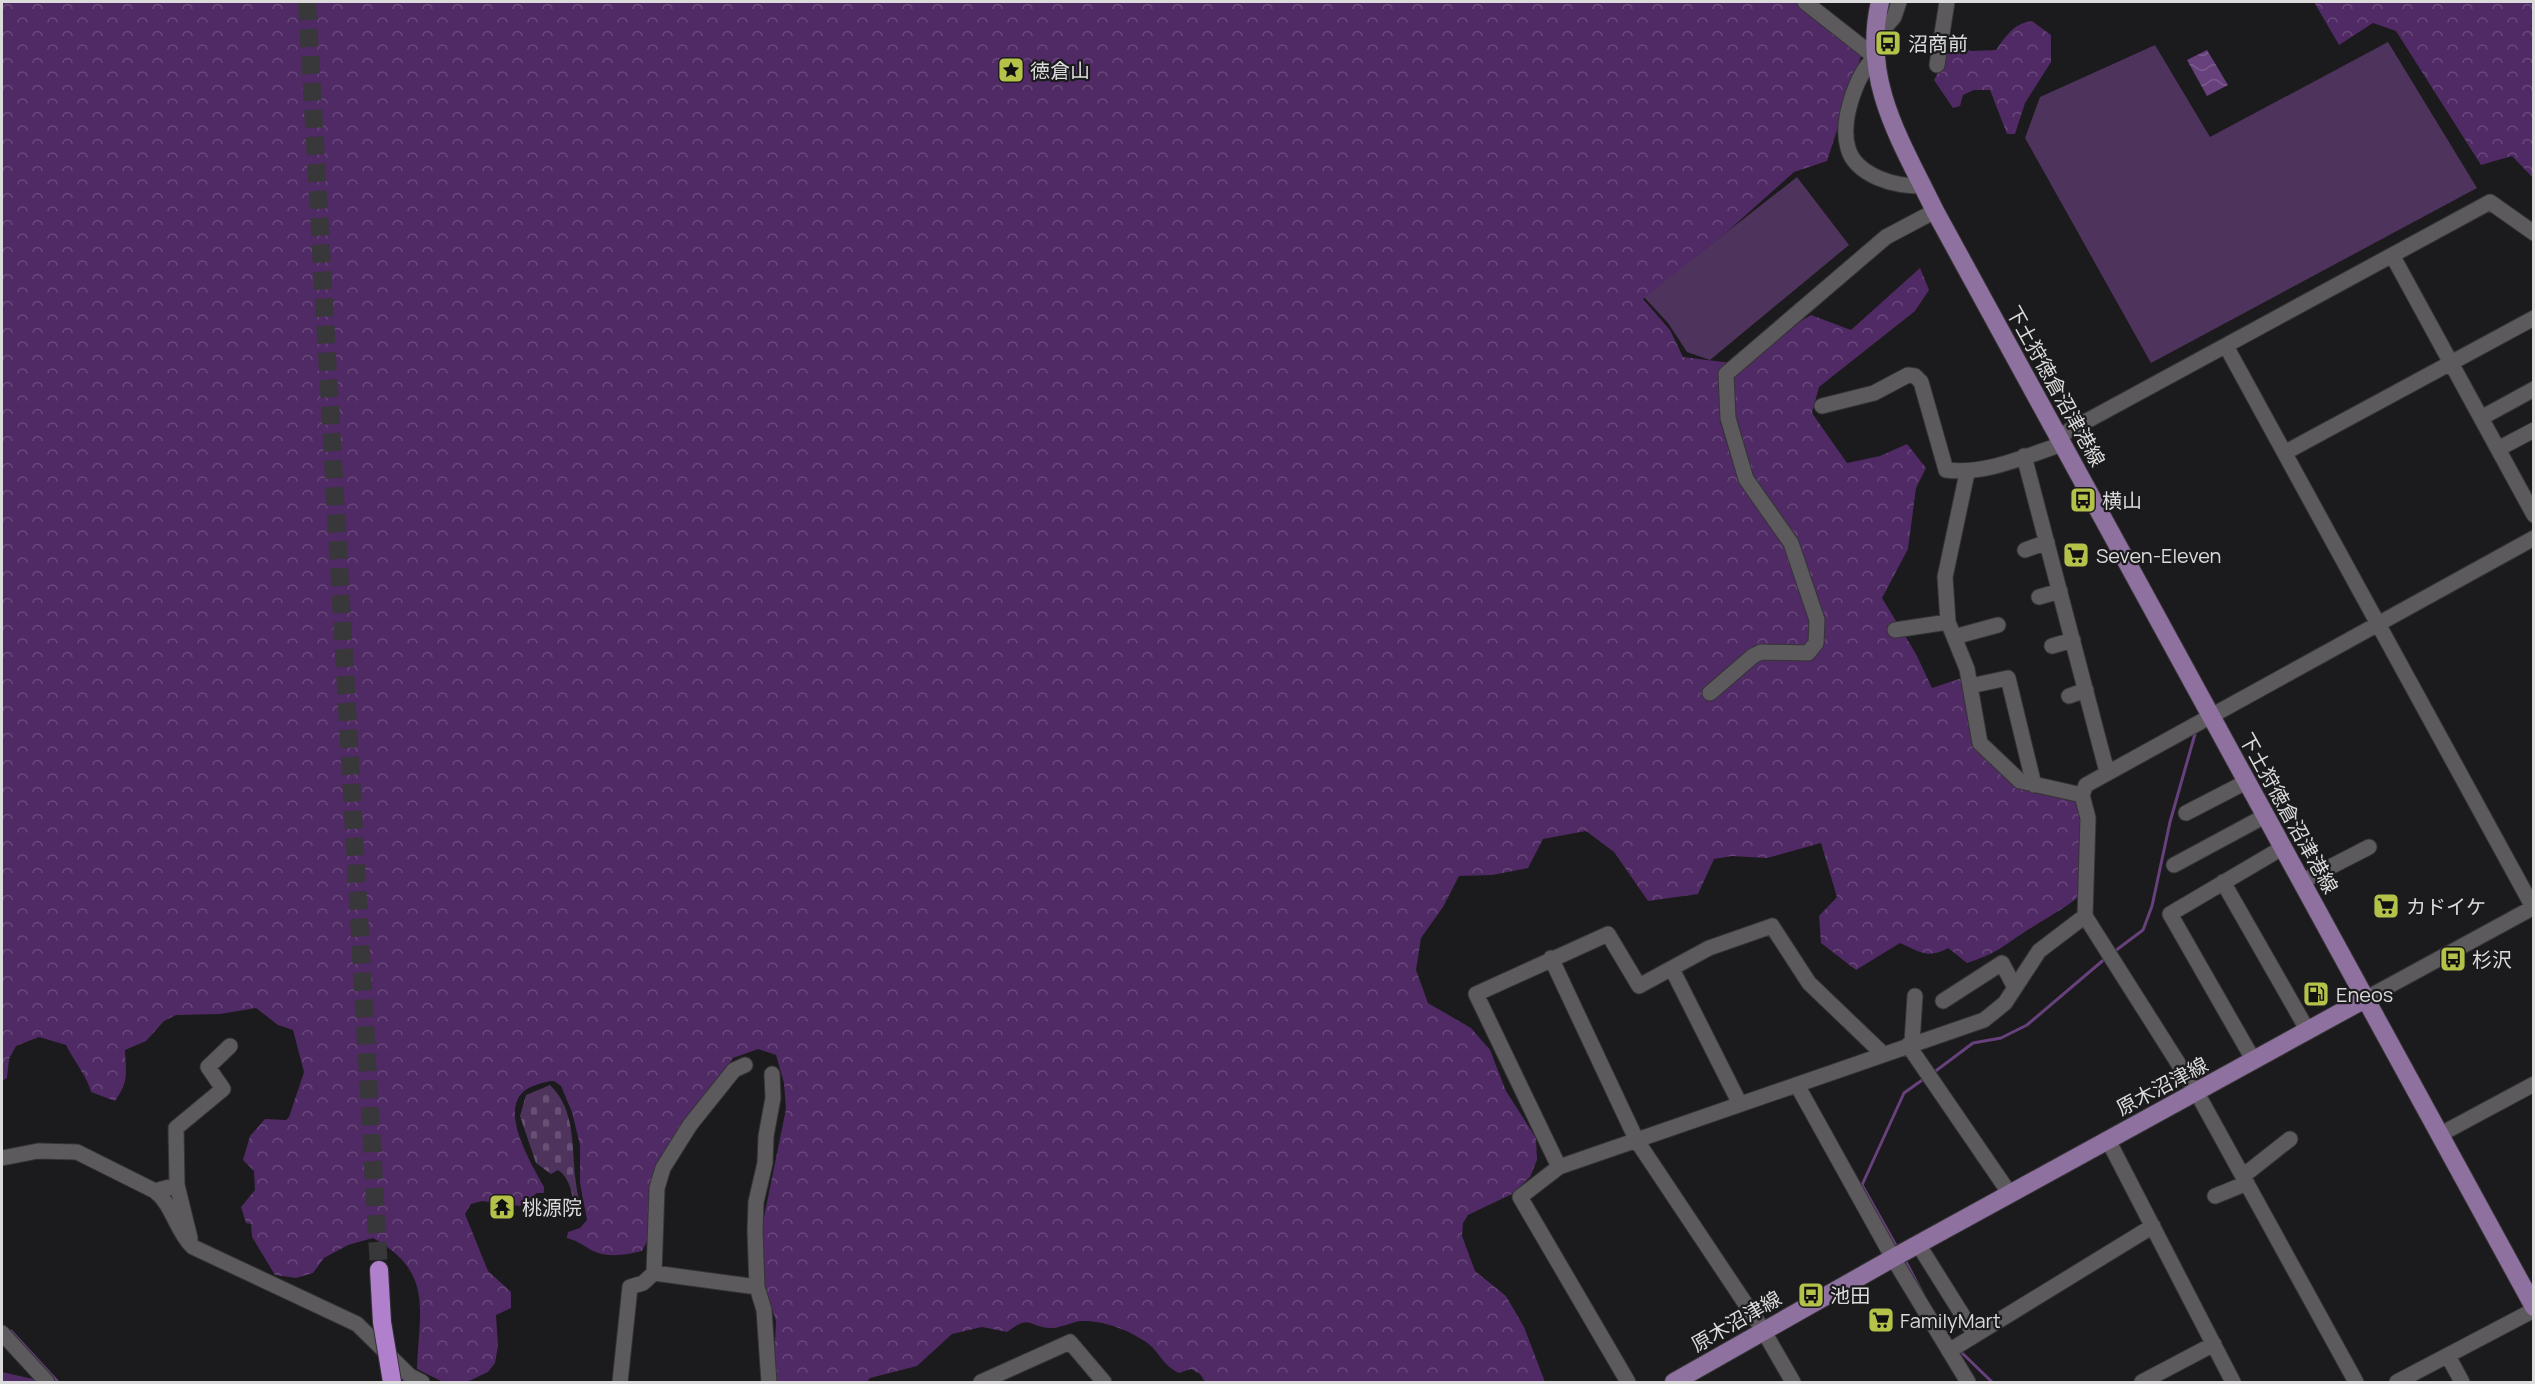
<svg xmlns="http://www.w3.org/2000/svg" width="2535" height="1384" viewBox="0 0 2535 1384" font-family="Manrope,'Noto Sans JP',sans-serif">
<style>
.grass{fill:#4e335d}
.forest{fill:url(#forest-crowns)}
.cemetery{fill:url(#cemetery-stones)}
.water{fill:url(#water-waves)}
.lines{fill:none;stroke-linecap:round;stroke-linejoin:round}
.stream{stroke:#67417c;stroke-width:3}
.highway-tunnel{stroke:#383739;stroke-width:18;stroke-dasharray:18 9;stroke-linecap:butt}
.minor-casing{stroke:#353436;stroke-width:17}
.major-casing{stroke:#353436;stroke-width:20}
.highway-casing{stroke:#353436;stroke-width:20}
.minor{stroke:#5c5a5d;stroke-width:15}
.major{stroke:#8f71a0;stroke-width:18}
.highway{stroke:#b180cd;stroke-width:18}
.highway-bridge-casing{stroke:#353436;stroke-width:20;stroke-linecap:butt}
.highway-bridge{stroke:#b180cd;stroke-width:18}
.labels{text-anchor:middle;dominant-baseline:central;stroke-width:4.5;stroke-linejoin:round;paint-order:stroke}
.poi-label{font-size:20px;fill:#dcdbdc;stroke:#1b1a1c;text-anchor:start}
.street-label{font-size:20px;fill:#dcdbdc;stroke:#1b1a1c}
</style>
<defs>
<pattern id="forest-crowns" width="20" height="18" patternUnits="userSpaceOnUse" patternTransform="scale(1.5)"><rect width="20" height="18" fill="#502a64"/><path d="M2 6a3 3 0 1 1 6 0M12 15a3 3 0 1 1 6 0" fill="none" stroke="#69487a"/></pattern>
<pattern id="cemetery-stones" width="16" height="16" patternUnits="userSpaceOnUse" patternTransform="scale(1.5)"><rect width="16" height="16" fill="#4e335d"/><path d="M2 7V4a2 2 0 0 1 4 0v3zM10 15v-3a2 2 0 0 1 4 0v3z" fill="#675074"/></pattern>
<pattern id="water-waves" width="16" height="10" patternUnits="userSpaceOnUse" patternTransform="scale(1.5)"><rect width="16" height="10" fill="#67417c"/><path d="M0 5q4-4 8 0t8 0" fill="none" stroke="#7c5c8e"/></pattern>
</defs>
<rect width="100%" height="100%" fill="#1b1a1c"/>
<path class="grass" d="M2388 42 2477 188 2151 363 2025 138 2040 97 2155 45 2210 137Z
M1797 177 1849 245 1710 360 1687 352 1668 323 1644 297Z"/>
<path class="forest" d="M2 2H1799L1862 53 1827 161 1794 172 1728 231 1643 299 1670 330 1683 357 1731 363 1811 315 1851 330 1920 268 1929 290 1915 311 1819 387 1812 413 1847 463 1880 456 1907 444 1926 468 1916 488 1908 549 1882 598 1916 654 1932 688 1968 676 1979 747 2008 778 2082 795 2085 891C2067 908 2046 918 2026 931 2002 947 1995 954 1967 963L1948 948C1929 959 1919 952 1900 943L1856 970 1821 943 1819 916 1837 897 1821 843 1767 858 1732 856 1714 859 1698 894 1648 901 1614 852 1586 831 1543 839 1528 868 1492 875 1459 876 1443 907 1421 938 1416 970 1428 1003 1471 1028 1490 1050 1506 1091 1536 1138 1537 1160 1530 1177 1512 1194 1468 1215 1463 1223 1462 1236 1475 1271 1506 1296 1524 1327 1545 1382H1205L1200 1374 1191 1369 1179 1373C1163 1366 1159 1351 1146 1342 1129 1330 1102 1320 1081 1321 1071 1322 1059 1329 1049 1328 1027 1326 1031 1314 1007 1332L982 1327 952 1334 917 1366 870 1378 867 1382H773L776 1321 764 1286 762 1227 786 1109 784 1083 776 1055 758 1049 733 1058 704 1102 660 1157 650 1183 647 1241 642 1251C626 1255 608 1258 593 1251 584 1246 578 1241 567 1238L568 1232 580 1228 587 1220 580 1183V1145L572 1112 561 1086 554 1081C548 1081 542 1083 536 1085 491 1099 530 1161 544 1187V1193H537L520 1206 482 1201 471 1204 465 1214 488 1271 511 1292V1308L496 1315 498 1346 495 1363 488 1372 467 1382H443L417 1369C419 1310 434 1272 373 1238L348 1245 324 1258 313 1273 296 1278 275 1275 252 1237 251 1224 246 1223 241 1207 255 1190 254 1171 243 1160 250 1136 265 1119 286 1120 289 1117 304 1072 293 1030 278 1025 256 1008 220 1014 176 1015 164 1021 146 1041 125 1050C126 1074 129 1081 115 1101L91 1092C89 1080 73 1059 66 1045L39 1037 16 1046 9 1059 7 1078 2 1081Z
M2314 2H2533V178L2512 156 2481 165 2396 31 2373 23 2339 45Z
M2032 21 2051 35V62L2025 103 2015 134H2007L1990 90H1974L1963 95 1960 106 1953 108 1934 80 1953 44 1971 51 1996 50C2006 36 2014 23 2032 21Z
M2 1372 33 1379 36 1382H2Z"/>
<path class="cemetery" d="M550 1085C577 1111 571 1149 576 1183 577 1194 581 1205 583 1215L576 1216C573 1201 572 1179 558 1170L551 1174 536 1163 520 1116 526 1095Z"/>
<path class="water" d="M2207 50 2228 85 2207 96 2187 60Z"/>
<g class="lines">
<path class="stream" d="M2115 951 2143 930 2152 906 2170 822 2195 734
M1933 1073 1973 1043 2001 1038 2027 1025 2107 957
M1898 1249 1862 1185 1904 1093 1925 1078
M1905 1260 1923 1294
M11 1331 58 1382
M1959 1350 1992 1382"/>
<path class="highway-tunnel" d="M307 2 379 1270"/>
<defs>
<path id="minor" d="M1805 2 1875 57C1856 75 1840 121 1848 148 1855 175 1898 189 1922 185
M1877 37 1894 17 1899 2
M1937 65 1947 2
M2392 255 2534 515
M2226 346 2534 909
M1822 406 1874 393 1908 375 1915 376 1921 382 1946 470C1986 475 2025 456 2063 444
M2481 418 2534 389
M2059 436 2490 202 2534 233
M2498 449 2534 430
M2286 452 2534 318
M2024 456 2107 772
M1967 473 1945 577 1948 622 1967 669 1980 743 2020 781 2082 795
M2025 550 2047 542
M2039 597 2060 591
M1895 630 1948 622
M1954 637 1998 625
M2052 646 2073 640
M1970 686 2008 678 2034 785
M1710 693 1753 656 1761 652 1808 653 1816 643 1817 620 1791 543 1746 479 1728 418 1726 374 1886 237 1935 211
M2069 696 2086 690
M2186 813 2246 782
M2174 865 2265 816
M2223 882 2308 1031
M2301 882 2369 847
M2085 916 2197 1093 2356 1382
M1551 958 1637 1141 1763 1330 1793 1382
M1672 969 1740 1104
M2365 999 2534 907
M1943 1001 2002 963 2014 986
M1912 1043 1915 996
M1908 1045 2010 1194
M2254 1061 2170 914 2282 848
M1797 1085 1893 1258 1968 1382
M2439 1135 2534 1084
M2108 1140 2233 1382
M2 1158 38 1151 77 1152 155 1191C173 1205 176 1231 193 1247L357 1324 410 1376 422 1382
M1559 1167 1476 994 1608 934 1639 986 1709 948 1772 926 1809 983 1882 1053
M2243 1176 2290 1139
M177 1185 190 1238
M155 1191 177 1185 176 1128 223 1089 208 1067 230 1046
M2215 1196 2247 1183
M1918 1244 1975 1335
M654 1273 757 1287
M2 1333 47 1382
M1949 1351 2153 1226
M2448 1356 2462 1382
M620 1382 630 1287 643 1283 654 1273 657 1188 663 1168 690 1125 734 1070 745 1065
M769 1382 764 1310 757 1287 755 1230 756 1202 765 1163 766 1136 773 1098 772 1074
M981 1382 1070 1342 1104 1382
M1628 1382 1520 1197 1559 1167 1984 1020 2005 1003 2039 951 2085 916 2088 818 2082 795 2086 785 2534 538
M2142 1382 2214 1344
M2397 1382 2534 1310"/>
<path id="major" d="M1880 2C1861 81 1902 143 1935 211L2534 1307
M1674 1382 1893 1258 2365 999"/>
<path id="highway" d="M379 1270 382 1322"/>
</defs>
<use href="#minor" class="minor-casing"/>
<use href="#major" class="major-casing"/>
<use href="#highway" class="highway-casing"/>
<use href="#minor" class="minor"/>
<use href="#major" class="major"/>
<use href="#highway" class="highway"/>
<defs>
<path id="highway-bridge" d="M382 1322 392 1382"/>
</defs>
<use href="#highway-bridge" class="highway-bridge-casing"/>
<use href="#highway-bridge" class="highway-bridge"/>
</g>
<defs>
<symbol id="bus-square" viewBox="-11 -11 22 22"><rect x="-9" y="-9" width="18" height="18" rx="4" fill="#b5c24a" stroke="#1b1a1c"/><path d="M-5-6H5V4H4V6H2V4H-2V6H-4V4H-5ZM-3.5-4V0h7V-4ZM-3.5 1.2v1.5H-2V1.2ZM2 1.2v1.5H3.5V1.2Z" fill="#111"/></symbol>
<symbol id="sight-square" viewBox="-11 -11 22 22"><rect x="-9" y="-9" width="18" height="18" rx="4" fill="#b5c24a" stroke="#1b1a1c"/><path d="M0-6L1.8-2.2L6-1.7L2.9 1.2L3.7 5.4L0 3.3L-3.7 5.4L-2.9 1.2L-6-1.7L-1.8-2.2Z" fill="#111"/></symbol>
<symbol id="supermarket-square" viewBox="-11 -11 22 22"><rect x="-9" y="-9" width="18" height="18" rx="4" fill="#b5c24a" stroke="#1b1a1c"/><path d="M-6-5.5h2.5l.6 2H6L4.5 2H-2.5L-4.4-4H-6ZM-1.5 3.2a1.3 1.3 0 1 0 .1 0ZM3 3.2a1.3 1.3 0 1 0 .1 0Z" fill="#111"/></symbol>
<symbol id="fuel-square" viewBox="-11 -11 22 22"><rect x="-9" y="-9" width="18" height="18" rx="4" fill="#b5c24a" stroke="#1b1a1c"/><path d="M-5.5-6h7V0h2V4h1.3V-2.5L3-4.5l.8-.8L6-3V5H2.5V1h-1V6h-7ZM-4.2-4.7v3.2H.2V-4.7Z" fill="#111"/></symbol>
<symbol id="temple-square" viewBox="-11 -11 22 22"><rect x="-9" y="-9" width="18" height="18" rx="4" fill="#b5c24a" stroke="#1b1a1c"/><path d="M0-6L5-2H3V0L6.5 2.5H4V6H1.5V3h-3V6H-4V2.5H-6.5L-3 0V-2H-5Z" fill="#111"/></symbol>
</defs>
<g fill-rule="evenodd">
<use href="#bus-square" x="1873" y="28" width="30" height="30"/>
<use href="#sight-square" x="996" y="55" width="30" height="30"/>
<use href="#bus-square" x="2068" y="485" width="30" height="30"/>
<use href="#supermarket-square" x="2061" y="540" width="30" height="30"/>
<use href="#supermarket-square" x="2371" y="891" width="30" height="30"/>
<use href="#bus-square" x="2438" y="944" width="30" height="30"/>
<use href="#fuel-square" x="2301" y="979" width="30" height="30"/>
<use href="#temple-square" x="487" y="1192" width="30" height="30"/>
<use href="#bus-square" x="1796" y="1280" width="30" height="30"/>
<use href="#supermarket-square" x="1866" y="1305" width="30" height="30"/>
</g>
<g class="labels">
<g class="poi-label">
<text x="1908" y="43">沼商前</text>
<text x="1030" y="70">徳倉山</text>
<text x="2102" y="500">横山</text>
<text x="2096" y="555">Seven-Eleven</text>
<text x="2406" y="906">カドイケ</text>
<text x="2472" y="959">杉沢</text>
<text x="2336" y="994">Eneos</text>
<text x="522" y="1207">桃源院</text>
<text x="1830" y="1295">池田</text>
<text x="1900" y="1320">FamilyMart</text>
</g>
<g class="street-label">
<text transform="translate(2056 386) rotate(61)">下土狩徳倉沼津港線</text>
<text transform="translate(2289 813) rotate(61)">下土狩徳倉沼津港線</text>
<text transform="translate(2162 1086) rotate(-28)">原木沼津線</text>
<text transform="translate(1736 1321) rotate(-30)">原木沼津線</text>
</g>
</g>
<rect width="2535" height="1384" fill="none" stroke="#dcdbdc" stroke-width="6"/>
</svg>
